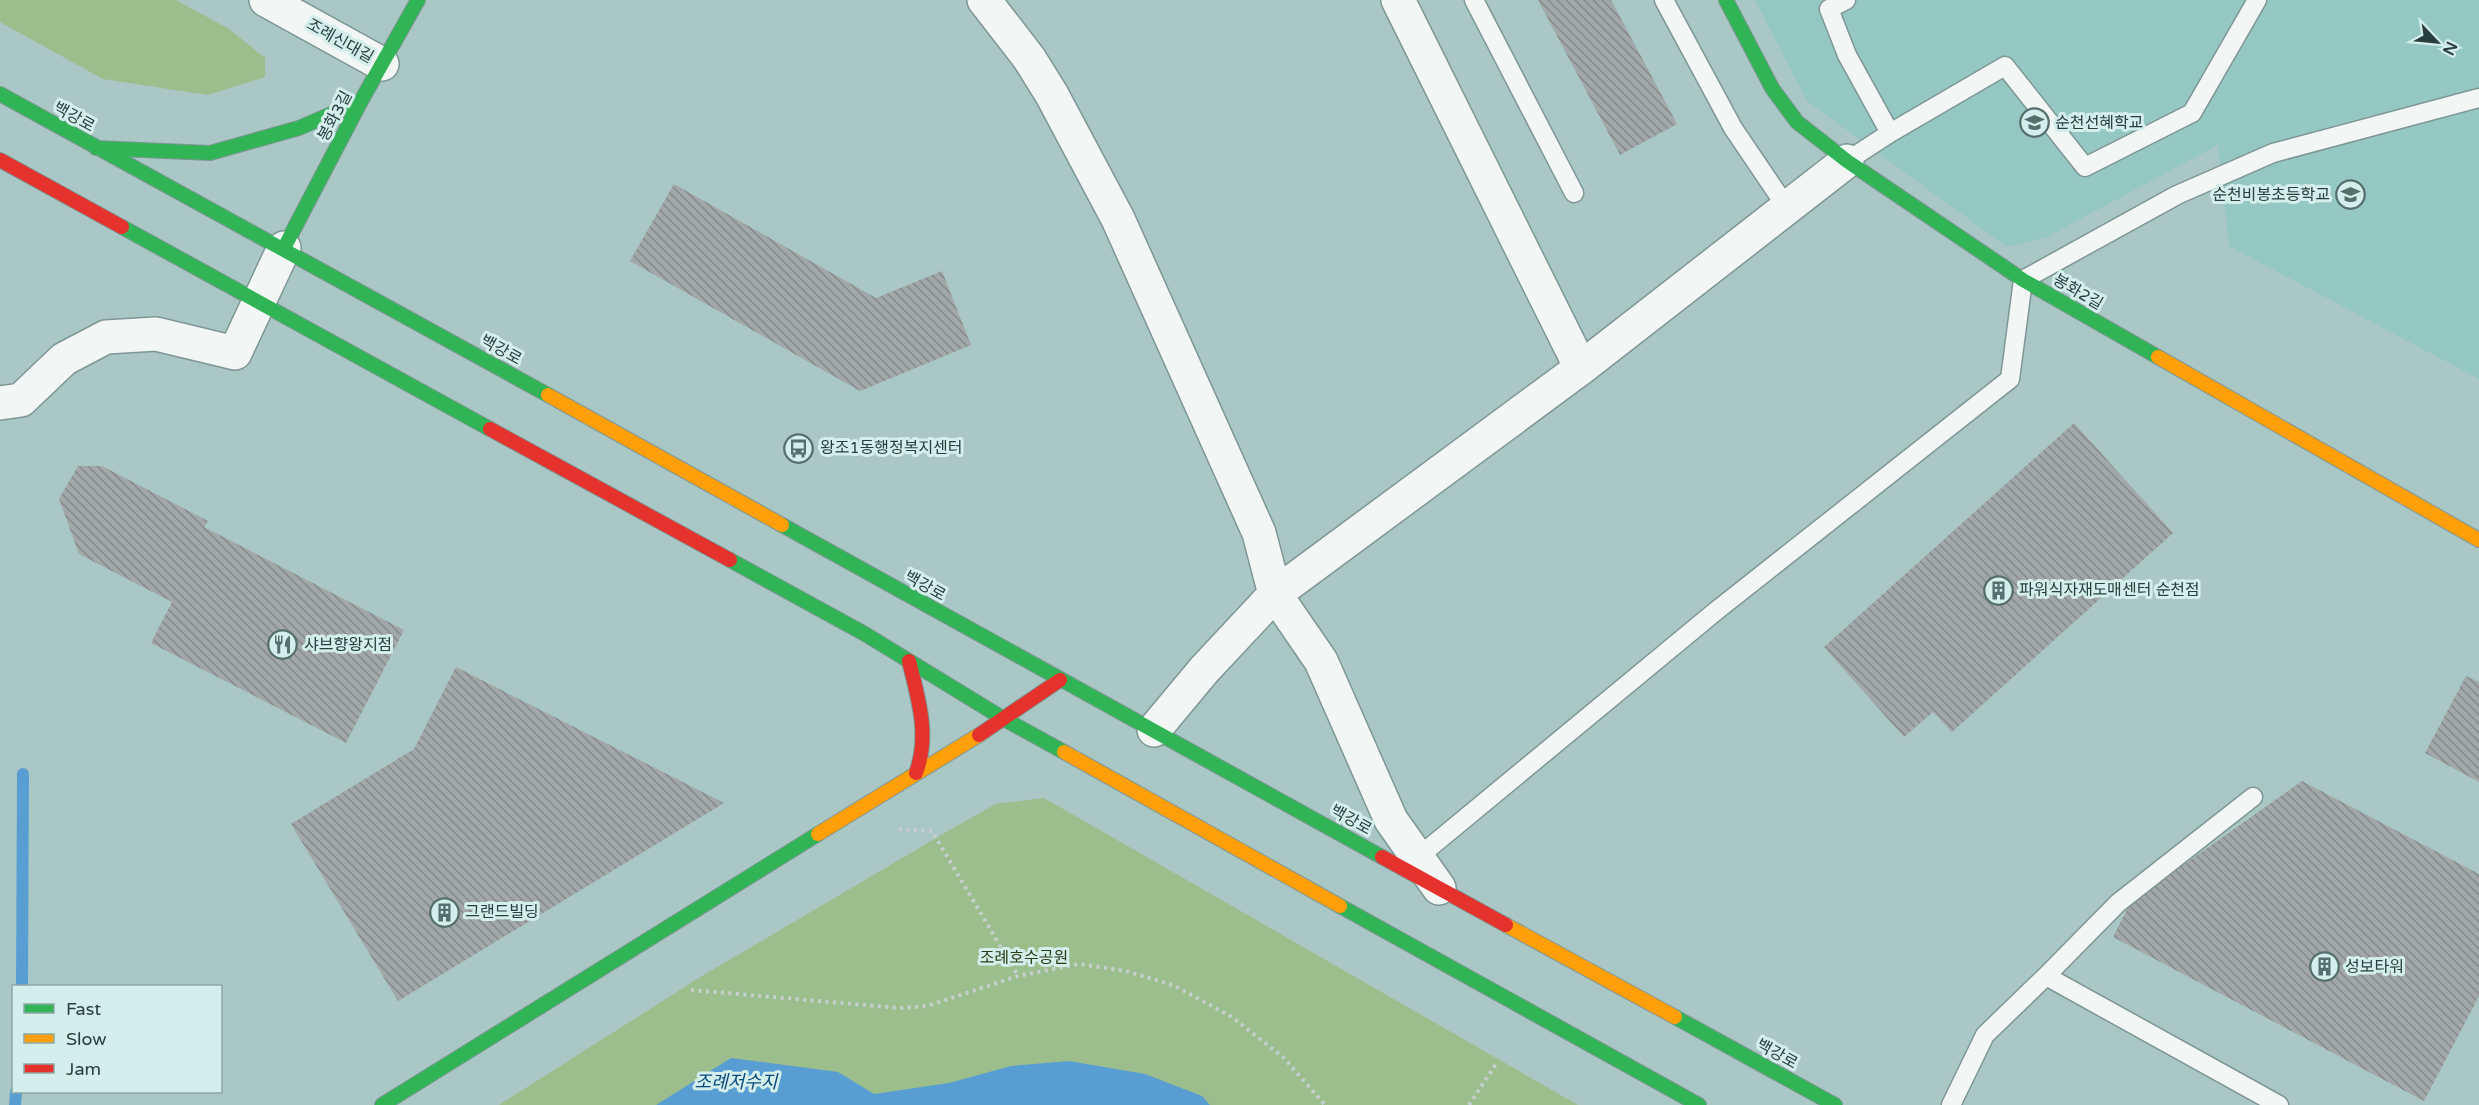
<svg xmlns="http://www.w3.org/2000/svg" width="2479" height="1105" viewBox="0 0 2479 1105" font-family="'Varela Round','Noto Sans KR',sans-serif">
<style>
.built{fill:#96c8c3}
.green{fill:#9cbe8c}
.water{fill:#589ed3}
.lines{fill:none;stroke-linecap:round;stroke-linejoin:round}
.stream{stroke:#589ed3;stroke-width:12}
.building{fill:url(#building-back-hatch)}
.lane-casing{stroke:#7e9694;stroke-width:21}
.street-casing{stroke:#7e9694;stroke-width:36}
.fast-casing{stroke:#7e9694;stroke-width:16}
.slow-casing{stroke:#7e9694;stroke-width:16}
.jam-casing{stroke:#7e9694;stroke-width:16}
.path{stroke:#c6cfce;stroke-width:4;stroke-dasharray:3 4.5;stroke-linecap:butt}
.lane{stroke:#f2f7f6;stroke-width:18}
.street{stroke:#f2f7f6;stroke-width:33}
.fast{stroke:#30b455;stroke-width:14}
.slow{stroke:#ff9f0a;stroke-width:14}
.jam{stroke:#e5322d;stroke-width:14}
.labels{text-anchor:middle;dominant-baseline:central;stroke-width:6;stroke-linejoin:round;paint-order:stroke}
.street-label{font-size:16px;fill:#283f3d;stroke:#d3eeeb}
.poi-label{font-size:16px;fill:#283f3d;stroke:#d3eeeb;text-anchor:start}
.park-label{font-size:16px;fill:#2c3d13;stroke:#d3eeeb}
.water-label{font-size:18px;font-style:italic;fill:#064879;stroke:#d3eeeb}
</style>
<defs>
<pattern id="building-back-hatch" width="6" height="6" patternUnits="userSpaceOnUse" patternTransform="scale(1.5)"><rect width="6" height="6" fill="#a2a7a7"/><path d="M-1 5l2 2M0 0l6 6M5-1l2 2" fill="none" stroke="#848989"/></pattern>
</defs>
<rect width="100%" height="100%" fill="#a9c7c4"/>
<path class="built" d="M1755 0H2479V379L2229 246 2218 145 2045 238 2007 247 1807 101Z"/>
<path class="green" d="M0 0H176L229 29 265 58V77L208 95 103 79 0 22Z
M1044 798 1578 1105H499L702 976 948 831 996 804Z"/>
<path class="water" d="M731 1058 838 1072 874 1094 949 1083 1011 1066 1069 1061 1145 1074 1202 1096 1210 1105H656Z"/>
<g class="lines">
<path class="stream" d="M22 986 23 774
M15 1105 16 1092"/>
</g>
<path class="building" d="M1538 0H1611L1677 124 1620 155Z
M674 184 876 298 942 271 971 345 860 391 630 261Z
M2074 423 2173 533 1952 732 1933 712 1904 737 1824 647Z
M78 466H102L208 521 204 527 404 630 346 743 151 643 172 602 79 554 59 499Z
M456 667 724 803 398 1001 291 824 414 749Z
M2466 676 2479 682V782L2425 753Z
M2302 781 2479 874V996L2424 1101 2113 937 2131 902Z"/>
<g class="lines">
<defs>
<path id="lane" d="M1474 0 1574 193
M1664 0 1733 128 1787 208
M1846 0 1829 9 1847 55 1890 133 1847 161
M1890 133 2005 66 2085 167 2192 113 2257 0
M1417 858 1716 611 2010 379 2023 280 2177 195 2273 153 2479 98
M2046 976 2118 903 2253 797
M1951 1105 1985 1035 2046 976 2279 1105"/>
<path id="street" d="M266 0 382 64
M984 0 1029 58 1052 95 1118 219 1259 533 1275 594 1321 661 1391 820 1439 888
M1398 0 1581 368
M0 403 21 400 64 359 106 337 156 334 235 353 284 248
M1154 730 1204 670 1275 594 1581 368 1847 161"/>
<path id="fast" d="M1726 0 1772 88 1797 122 1847 161 2023 280 2158 357
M0 94 548 395
M96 148 210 153 299 128 361 101
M122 227 490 429
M284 248 361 101 418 0
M782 525 1382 857
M730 560 865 634 1004 719 1064 752
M1340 906 1699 1105
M1675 1017 1835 1105
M382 1105 818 834"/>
<path id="slow" d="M2158 357 2479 540
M548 395 782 525
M1064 752 1340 906
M818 834 979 735
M1506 925 1675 1017"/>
<path id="jam" d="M0 160 122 227
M490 429 730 560
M909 661C918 698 930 735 916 773
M979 735 1060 680
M1382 857 1506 925"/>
</defs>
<use href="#lane" class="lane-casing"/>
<use href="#street" class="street-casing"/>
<use href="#fast" class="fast-casing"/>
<use href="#slow" class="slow-casing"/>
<use href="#jam" class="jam-casing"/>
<path class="path" d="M899 829 932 831 1018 976
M691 990 900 1008 927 1006 1018 976 1079 964 1126 971 1175 986 1232 1017 1283 1057 1325 1105
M1469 1105 1498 1061"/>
<use href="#lane" class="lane"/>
<use href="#street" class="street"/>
<use href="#fast" class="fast"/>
<use href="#slow" class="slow"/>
<use href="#jam" class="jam"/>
</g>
<defs>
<symbol id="school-ring" viewBox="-11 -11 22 22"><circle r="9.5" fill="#d3eeeb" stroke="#556f6c" stroke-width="1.5"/><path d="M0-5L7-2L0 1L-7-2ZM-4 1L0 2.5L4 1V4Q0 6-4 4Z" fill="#556f6c"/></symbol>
<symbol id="bus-ring" viewBox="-11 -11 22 22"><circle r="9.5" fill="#d3eeeb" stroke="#556f6c" stroke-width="1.5"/><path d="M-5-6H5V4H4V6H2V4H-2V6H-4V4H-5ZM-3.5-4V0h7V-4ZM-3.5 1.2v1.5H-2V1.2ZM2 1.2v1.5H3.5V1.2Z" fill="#556f6c"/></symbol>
<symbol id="building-ring" viewBox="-11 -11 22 22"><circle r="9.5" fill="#d3eeeb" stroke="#556f6c" stroke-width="1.5"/><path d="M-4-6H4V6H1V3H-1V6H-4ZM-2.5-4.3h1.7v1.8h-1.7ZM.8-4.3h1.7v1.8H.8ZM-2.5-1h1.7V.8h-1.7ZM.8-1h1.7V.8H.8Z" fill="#556f6c"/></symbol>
<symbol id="restaurant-ring" viewBox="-11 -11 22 22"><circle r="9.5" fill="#d3eeeb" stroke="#556f6c" stroke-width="1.5"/><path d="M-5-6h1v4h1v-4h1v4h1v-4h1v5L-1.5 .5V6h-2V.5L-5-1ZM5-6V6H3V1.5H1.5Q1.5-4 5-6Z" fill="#556f6c"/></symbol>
</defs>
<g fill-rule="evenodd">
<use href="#school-ring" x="2018" y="106" width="33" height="33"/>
<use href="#school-ring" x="2334" y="178" width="33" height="33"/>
<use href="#bus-ring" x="782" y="432" width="33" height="33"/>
<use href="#building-ring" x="1982" y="574" width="33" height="33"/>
<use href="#restaurant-ring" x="266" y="628" width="33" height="33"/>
<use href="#building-ring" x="428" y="896" width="33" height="33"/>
<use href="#building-ring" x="2308" y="950" width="33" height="33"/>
</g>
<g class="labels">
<g class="street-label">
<text transform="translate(340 41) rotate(29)">조례신대길</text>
<text transform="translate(335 116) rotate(-62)">봉화3길</text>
<text transform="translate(74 117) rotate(29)">백강로</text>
<text transform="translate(2078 292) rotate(30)">봉화2길</text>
<text transform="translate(501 350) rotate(29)">백강로</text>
<text transform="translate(925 586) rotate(29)">백강로</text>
<text transform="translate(1351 820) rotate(29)">백강로</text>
<text transform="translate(1777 1054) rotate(29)">백강로</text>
</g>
<g class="poi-label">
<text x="2055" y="123">순천선혜학교</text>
<text x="2330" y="195" text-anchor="end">순천비봉초등학교</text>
<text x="820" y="448">왕조1동행정복지센터</text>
<text x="2019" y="590">파워식자재도매센터 순천점</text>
<text x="304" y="645">샤브향왕지점</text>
<text x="465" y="912">그랜드빌딩</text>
<text x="2345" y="967">성보타워</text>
</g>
<g class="park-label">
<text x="1024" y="958">조례호수공원</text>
</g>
<g class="water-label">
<text x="736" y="1082">조례저수지</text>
</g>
</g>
<rect x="12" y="985" width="210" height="108" fill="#d3eeeb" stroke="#8fa8a5" stroke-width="1.5"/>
<rect x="24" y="1004" width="30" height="9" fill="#30b455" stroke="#8fa8a5" stroke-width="1.5"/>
<text x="66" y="1015" font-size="18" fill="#283f3d">Fast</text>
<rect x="24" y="1034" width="30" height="9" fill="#ff9f0a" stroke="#8fa8a5" stroke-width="1.5"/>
<text x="66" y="1045" font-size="18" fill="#283f3d">Slow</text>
<rect x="24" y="1064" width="30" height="9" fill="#e5322d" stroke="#8fa8a5" stroke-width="1.5"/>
<text x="66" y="1075" font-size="18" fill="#283f3d">Jam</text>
<g transform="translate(2437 42) rotate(116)" stroke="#d3eeeb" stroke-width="4.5" paint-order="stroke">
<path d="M0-4.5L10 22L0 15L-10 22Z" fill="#283f3d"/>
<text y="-9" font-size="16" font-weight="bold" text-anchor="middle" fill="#283f3d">N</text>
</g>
</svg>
